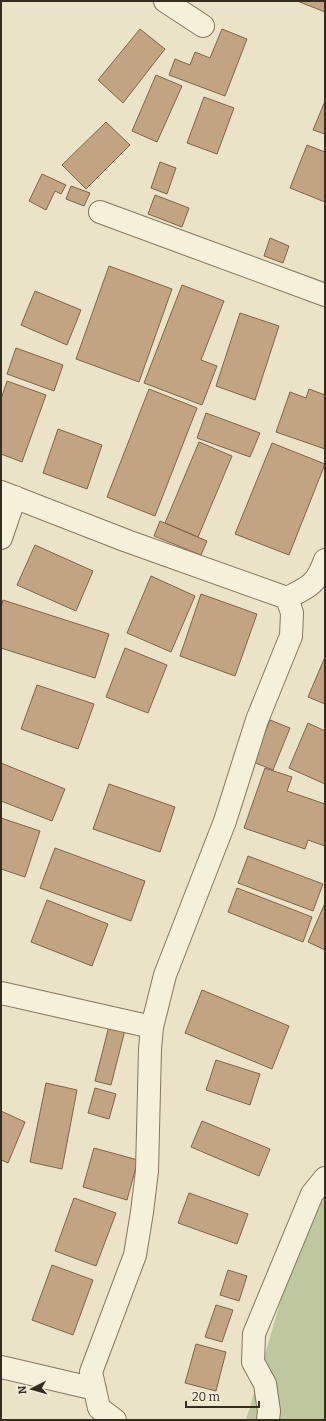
<svg xmlns="http://www.w3.org/2000/svg" width="326" height="1421" viewBox="0 0 326 1421" font-family="Bitter,serif">
<style>
.green{fill:#bec79d}
.building{fill:#c3a482;stroke:#806448}
.lines{fill:none;stroke-linecap:round;stroke-linejoin:round}
.minor-casing{stroke:#84765f;stroke-width:24}
.minor{stroke:#f5f0da;stroke-width:22}
</style>
<rect width="100%" height="100%" fill="#eae3c8"/>
<path class="green" d="M325 1176V1420H246L284 1289Z"/>
<path class="building" d="M297 1H325V12Z
M140 29 165 49 123 103 98 80Z
M222 29 247 39 225 96 169 75 175 59 190 65 195 52 210 58Z
M156 75 182 86 157 142 132 131Z
M204 97 234 108 217 154 187 143Z
M325 101V134L313 130Z
M106 122 130 145 86 189 62 165Z
M307 145 325 152V202L290 188Z
M160 162 176 168 167 194 151 188Z
M42 174 66 185 61 194 55 191 46 210 29 201Z
M71 186 90 193 84 206 66 199Z
M155 195 189 208 182 227 148 214Z
M270 238 289 246 283 263 264 256Z
M109 266 172 289 139 382 76 359Z
M182 285 224 301 201 360 217 366 202 405 144 383Z
M35 291 81 310 67 345 21 325Z
M240 313 279 326 255 400 216 386Z
M16 348 63 365 54 391 7 374Z
M7 381 46 395 22 462 1 454V399Z
M149 389 197 408 155 516 107 497Z
M309 389 325 395V449L276 432 290 392 306 398Z
M206 413 260 433 250 457 197 438Z
M58 429 102 445 87 489 43 473Z
M199 442 232 456 198 537 165 523Z
M272 443 325 464 289 555 235 534Z
M160 521 207 541 201 555 154 536Z
M35 545 93 571 76 611 17 585Z
M151 576 195 596 171 652 127 633Z
M201 594 257 614 235 676 180 656Z
M3 600 109 634 95 678 1 648V608Z
M125 648 167 665 148 713 106 697Z
M325 657V704L308 697Z
M37 685 94 704 78 749 21 729Z
M270 720 290 728 273 770 253 762Z
M308 723 325 731V784L289 768Z
M1 763 65 789 52 821 1 801Z
M265 768 292 777 287 791 325 804V846L308 840 305 849 244 828Z
M109 784 175 807 160 852 93 829Z
M1 818 40 831 25 877 1 869Z
M55 848 145 881 131 921 40 888Z
M248 856 323 884 313 911 238 883Z
M237 888 312 917 303 942 228 912Z
M47 900 108 924 92 966 31 942Z
M325 903V950L308 942Z
M202 990 289 1026 272 1069 185 1033Z
M109 1026 125 1030 111 1085 95 1081Z
M216 1060 260 1074 250 1105 206 1090Z
M46 1083 77 1090 62 1169 30 1162Z
M95 1088 116 1094 109 1119 88 1113Z
M1 1111 25 1122 8 1163 1 1160Z
M202 1121 270 1149 259 1176 191 1147Z
M94 1148 138 1160 127 1200 83 1187Z
M189 1193 248 1214 237 1244 178 1223Z
M74 1198 116 1213 96 1266 55 1251Z
M52 1265 93 1280 73 1335 32 1320Z
M228 1270 247 1276 239 1301 220 1295Z
M216 1305 233 1310 222 1342 205 1337Z
M196 1344 226 1352 216 1391 185 1383Z"/>
<g class="lines">
<defs>
<path id="minor" d="M165 1 203 26
M100 212 325 295
M1 492 127 541 287 598C309 587 316 585 325 560
M1 538 15 497
M1 993 152 1027
M1 1367 95 1389
M115 1420 99 1408 91 1372 135 1255 142 1212 147 1171 150 1049 152 1027 165 975 225 821 257 720 291 636 292 613 287 598
M268 1420 269 1411 265 1384 253 1362 254 1334 312 1194 325 1178"/>
</defs>
<use href="#minor" class="minor-casing"/>
<use href="#minor" class="minor"/>
</g>
<rect width="326" height="1421" fill="none" stroke="#362d21" stroke-width="4"/>
<g transform="translate(32 1389) rotate(264)" stroke="#f2edd7" stroke-width="3" paint-order="stroke">
<path d="M0-3L7 15L0 10L-7 15Z" fill="#362d21"/>
<text y="-6" font-size="11" font-weight="bold" text-anchor="middle" fill="#362d21">N</text>
</g>
<path d="M186 1401v6h73v-6" fill="none" stroke="#362d21" stroke-width="2"/>
<text x="192" y="1401" font-size="12" fill="#362d21" stroke="#f2edd7" stroke-width="3" paint-order="stroke">20 m</text>
</svg>
